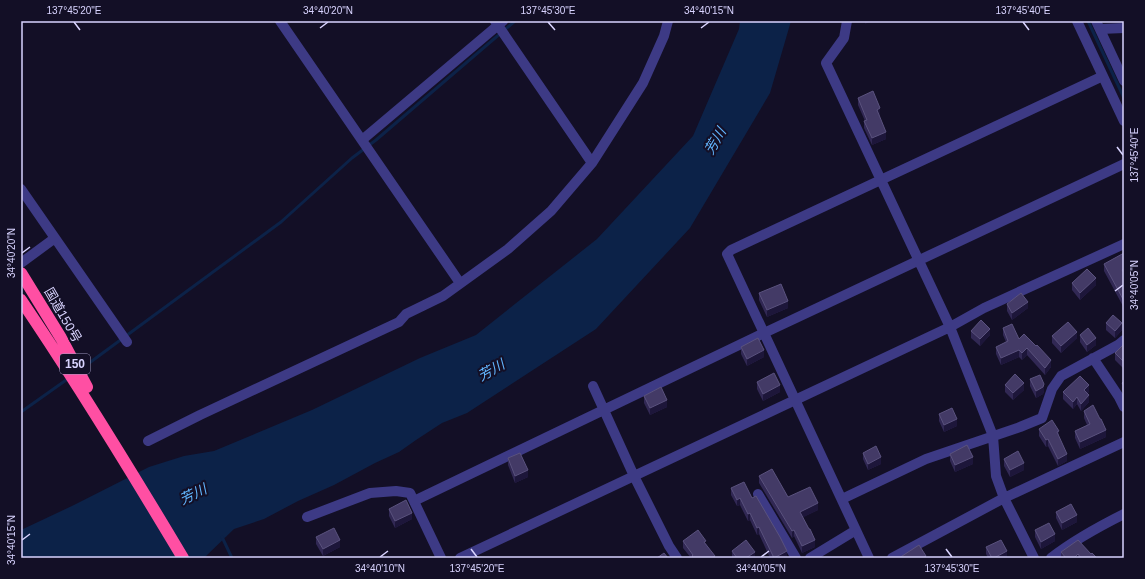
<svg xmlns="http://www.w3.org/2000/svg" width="1145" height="579" viewBox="0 0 1145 579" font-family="Arial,'Noto Sans JP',sans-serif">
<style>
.water{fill:#0c2248}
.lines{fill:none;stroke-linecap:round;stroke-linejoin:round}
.stream{stroke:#0c2248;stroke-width:3}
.street{stroke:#3d3a85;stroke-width:10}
.highway{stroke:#ff4fa3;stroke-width:12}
.wall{fill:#312854}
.shaded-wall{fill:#1d163a}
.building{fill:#433a66;stroke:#5a527e}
.ticks{fill:none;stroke:#d9d4ff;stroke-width:1.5}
.labels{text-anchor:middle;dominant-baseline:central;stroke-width:4;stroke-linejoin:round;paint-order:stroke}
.shield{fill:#130f26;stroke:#9e99be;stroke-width:1}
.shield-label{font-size:12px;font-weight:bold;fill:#d9d4ff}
.street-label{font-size:13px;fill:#d9d4ff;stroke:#130f26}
.water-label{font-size:14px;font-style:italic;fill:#62b6ff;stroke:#130f26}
.neatline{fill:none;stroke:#d9d4ff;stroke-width:1.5}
.ticks-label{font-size:10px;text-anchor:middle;fill:#d9d4ff}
</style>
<rect width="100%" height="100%" fill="#130f26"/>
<path class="water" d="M740 21H791L770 93 690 228 596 329 467 413 442 423 416 440 399 452 375 463 334 485 298 501 264 519 234 529 205 557 202 558H21V530L74 505 149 467 184 456 214 451 312 410 420 358 476 335 597 239 693 136 739 29Z"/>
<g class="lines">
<path class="stream" d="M1088 21 1124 98
M81 369 281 222 352 158 376 140 515 21
M21 412 69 378
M222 537 232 558"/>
<path class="street" d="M280 21 460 283
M495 21 592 163
M847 21 844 38 826 63 950 327 993 436 996 476 1004 498 1034 558
M1077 21 1124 121
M1096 21 1124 81
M1100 29 1124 28
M362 140 503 21
M21 189 127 342
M21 263 55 238
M1093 358 1119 397 1124 407
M593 386 634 476 669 546 677 558
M148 441 200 415 399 322 406 314 443 296 508 249 551 211 592 163 643 83 664 36 668 21
M758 494 796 558
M842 499 926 459 1020 427 1042 418 1052 389 1061 376 1118 345 1124 340
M414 501 764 333 1124 164
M307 517 370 493 396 491 410 493 441 558
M460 558 950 327 984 308 1124 244
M810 558 856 530
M869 558 727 254 731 250 1103 76
M892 558 1004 498 1124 442
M1051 558C1074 540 1098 527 1124 514"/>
<path class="highway" d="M21 273 61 338 87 387
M21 300C78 384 131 471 183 558"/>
</g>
<path class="wall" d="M858 98 880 115 879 116 886 139 872 145 864 128V121H865L858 105Z
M1124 253V308L1104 271V264Z
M1072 283 1096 285 1080 300 1072 290Z
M759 293 788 308 767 317 759 300Z
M1007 304 1028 308 1012 320 1007 311Z
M1106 323 1122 330 1115 338 1106 330Z
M1003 328 1019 339 1051 367 1045 375 1027 355 1022 360 1019 357 1001 365 996 354V347L1006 342 1003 335Z
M971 331 990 335 980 346 971 338Z
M1080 335 1096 345 1087 352 1080 342Z
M1052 336 1077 338 1061 353 1052 343Z
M1124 344V369L1115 360V353Z
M741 347 764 357 747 366 741 354Z
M1030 379 1044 391 1043 394 1036 398 1030 386Z
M1124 381V393L1122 390V383Z
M757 382 780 392 763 401 757 389Z
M1005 385 1024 390 1013 400 1005 392Z
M1063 392H1089L1087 393 1089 402 1081 411 1077 404 1073 409 1063 399Z
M644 396 667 407 650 415 644 403Z
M1084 411 1100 419 1106 437 1080 449 1075 438V431L1087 425 1084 418Z
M939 414 957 426 944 432 939 421Z
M1039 429 1059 438 1067 461 1058 466 1048 446 1046 447 1039 436Z
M863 453 881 464 868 470 863 459Z
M950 454 973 464 955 472 950 461Z
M508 458 528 477 515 483 508 465Z
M1004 459 1024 470 1010 477 1004 466Z
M759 476 788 497 818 510 803 517 815 547 802 553 794 536 792 538 759 483Z
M731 488 752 498 787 558H770L759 534 757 535 750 520 748 521 740 505 737 506 731 495Z
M389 509 412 519 395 528 389 516Z
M1056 512 1077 522 1062 530 1056 518Z
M1035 530 1055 541 1041 549 1035 537Z
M316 537 340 547 323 556 316 544Z
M683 541 706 544 715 558H691L683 548Z
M986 547 1007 558H988L986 554Z
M732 551 755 558H732Z
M1061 552 1091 554 1097 558H1061Z"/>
<path class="shaded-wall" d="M865 21H871L865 24Z
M880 108V115L877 117V110Z
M886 132V139L872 145V138Z
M1096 278V285L1080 300V293Z
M788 301V308L767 317V310Z
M1028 302V308L1012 320V313Z
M1122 323V330L1115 338V331Z
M990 329V335L980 346V339Z
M1077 332V338L1061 353V346Z
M1096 338V345L1087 352V345Z
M1027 348V355L1022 360V353Z
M764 350V357L747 366V359Z
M1019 350V357L1001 365V358Z
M1051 360V367L1045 375V368Z
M1024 383V390L1013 400V393Z
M1044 384V391L1043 394 1036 398V391Z
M780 385V392L763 401V394Z
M1089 385V392L1084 397V390Z
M1089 395V402L1081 411V404Z
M1077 397V404L1073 409V402Z
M667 400V407L650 415V408Z
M957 419V426L944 432V425Z
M1106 430V437L1080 449V442Z
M1059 431V438L1057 432Z
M1048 439V446L1046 447V440Z
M1067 454V461L1058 466V459Z
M881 457V464L868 470V464Z
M973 457V464L955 472V465Z
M1024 463V470L1010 477V470Z
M528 470V477L515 483V476Z
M740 498V505L737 506V500Z
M818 503V510L800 519V512Z
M412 513V519L395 528V521Z
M750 513V520L748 521V514Z
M1077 515V522L1062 530V523Z
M759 527V534L757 535V528Z
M794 530V536L792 538V531Z
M1055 534V541L1041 549V542Z
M340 540V547L323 556V549Z
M815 540V547L802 553V546Z
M787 551V558H774Z
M1007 551V558H994Z
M755 552V558H746Z
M1078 554V558H1074Z"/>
<path class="building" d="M873 91 880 108 877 110 886 132 872 138 864 121 867 120 858 98Z
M1124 253V268L1122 270 1124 273V301L1104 264Z
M1087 269 1096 278 1080 293 1072 283Z
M781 284 788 301 767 310 759 293Z
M1021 293 1028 302 1012 313 1007 304Z
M1113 315 1122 323 1115 331 1106 323Z
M981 320 990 329 980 339 971 331Z
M1068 322 1077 332 1061 346 1052 336Z
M1012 324 1019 339 1024 334 1036 346 1037 345 1051 360 1045 368 1027 348 1022 353 1019 350 1001 358 996 347 1008 341 1003 328Z
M1088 328 1096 338 1087 345 1080 335Z
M758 338 764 350 747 359 741 347Z
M1124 344V362L1115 353Z
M774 373 780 385 763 394 757 382Z
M1015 374 1024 383 1013 393 1005 385Z
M1040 375 1044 384 1043 387 1036 391 1030 379Z
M1080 376 1089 385 1084 390 1089 395 1081 404 1077 397 1073 402 1063 392Z
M1124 381V386L1122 383Z
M661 387 667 400 650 408 644 396Z
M1093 405 1100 419H1101L1106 430 1080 442 1075 431 1090 424 1084 411Z
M952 408 957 419 944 425 939 414Z
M1052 420 1059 431 1057 432 1067 454 1058 459 1048 439 1046 440 1039 429Z
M967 445 973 457 955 465 950 454Z
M876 446 881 457 868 464 863 453Z
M1018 451 1024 463 1010 470 1004 459Z
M520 453 528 470 515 476 508 458Z
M772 469 788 497 810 487 818 503 800 512 809 529H810L815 540 802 546 794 530 792 531 759 476Z
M744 482 752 498 756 496 780 537 787 551 774 558 759 527 757 528 750 513 748 514 740 498 737 500 731 488Z
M406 500 412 513 395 521 389 509Z
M1071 504 1077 515 1062 523 1056 512Z
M1049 523 1055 534 1041 542 1035 530Z
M334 528 340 540 323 549 316 537Z
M698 530 706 541 704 542 715 556 712 558H694L692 556 693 555 683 541Z
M746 540 755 552 746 558H737L732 551Z
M1001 540 1007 551 994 558H992L986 547Z
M1078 540 1091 554 1092 553 1097 558H1081L1078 554 1074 558H1066L1061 552Z
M919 545 926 556 923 558H899Z
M664 553 668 558H657Z"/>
<path class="ticks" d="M74 22 80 30M548 22 555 30M1023 22 1029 30M320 28 328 22M701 28 709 22M1117 147 1123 155M22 253 30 247M1115 291 1123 285M22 540 30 534M471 549 477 557M946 549 952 557M380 557 388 551M761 557 769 551"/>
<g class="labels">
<rect class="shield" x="60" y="354" width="30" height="20" rx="3"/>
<g class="shield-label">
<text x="75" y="364">150</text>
</g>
<g class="street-label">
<text transform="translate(63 315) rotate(60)">国道150号</text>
</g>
<g class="water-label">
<text transform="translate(715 141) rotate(-60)">芳川</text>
<text transform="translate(491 370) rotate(-29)">芳川</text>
<text transform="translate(193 494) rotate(-26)">芳川</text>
</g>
</g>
<rect width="1145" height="579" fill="none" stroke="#130f26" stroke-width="44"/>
<rect x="22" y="22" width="1101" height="535" class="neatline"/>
<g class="ticks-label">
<text x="74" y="14">137°45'20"E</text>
<text x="328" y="14">34°40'20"N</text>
<text x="548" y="14">137°45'30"E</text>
<text x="709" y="14">34°40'15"N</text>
<text x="1023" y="14">137°45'40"E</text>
<text transform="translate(1134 155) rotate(-90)" y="4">137°45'40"E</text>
<text transform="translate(11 253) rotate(-90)" y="4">34°40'20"N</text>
<text transform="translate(1134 285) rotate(-90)" y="4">34°40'05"N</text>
<text transform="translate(11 540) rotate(-90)" y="4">34°40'15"N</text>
<text x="380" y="572">34°40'10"N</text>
<text x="477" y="572">137°45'20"E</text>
<text x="761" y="572">34°40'05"N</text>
<text x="952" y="572">137°45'30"E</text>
</g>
</svg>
